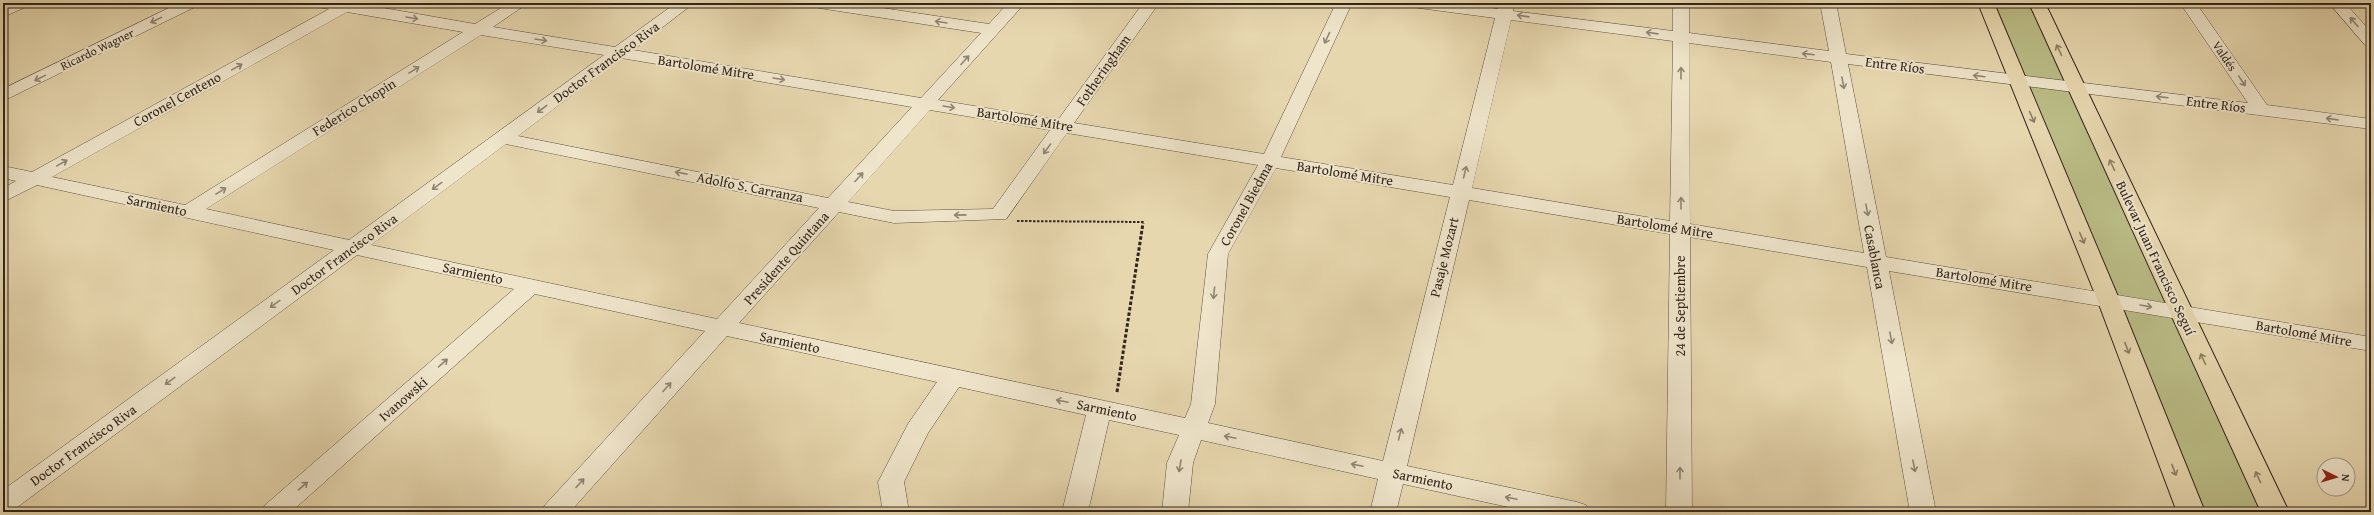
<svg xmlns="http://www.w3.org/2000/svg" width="2374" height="515" viewBox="0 0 2374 515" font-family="'Gentium Book Plus',serif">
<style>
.green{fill:#bbbd87;stroke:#767152}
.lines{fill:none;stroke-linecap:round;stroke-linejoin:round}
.minor-casing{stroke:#5e5242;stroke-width:1}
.major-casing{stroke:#31251d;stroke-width:2}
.path-far1{stroke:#31251d;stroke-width:2;stroke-dasharray:2.5 1.5;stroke-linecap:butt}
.path{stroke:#31251d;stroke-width:3;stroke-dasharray:3.5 2;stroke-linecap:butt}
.minor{fill:#efe5cb;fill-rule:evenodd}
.major{fill:#e7d7af;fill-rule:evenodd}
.oneway{stroke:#908574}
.oneway2{stroke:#8c7e66}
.labels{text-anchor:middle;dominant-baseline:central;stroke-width:4;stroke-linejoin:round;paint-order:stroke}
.far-street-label{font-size:12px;fill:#31251d;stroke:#efe5cb}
.street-label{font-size:14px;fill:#31251d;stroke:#efe5cb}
</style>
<rect width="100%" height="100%" fill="#e7d7af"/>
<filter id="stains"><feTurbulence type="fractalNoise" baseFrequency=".005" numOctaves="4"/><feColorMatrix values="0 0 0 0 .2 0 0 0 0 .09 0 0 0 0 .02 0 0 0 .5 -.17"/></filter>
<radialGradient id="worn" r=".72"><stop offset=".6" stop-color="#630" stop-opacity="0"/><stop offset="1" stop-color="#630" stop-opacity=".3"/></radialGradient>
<path class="green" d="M1986 3H2037L2275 512H2191Z"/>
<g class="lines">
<defs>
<path id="minor" d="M9 3H30L28 6 3 17V6Z
M179 3H199L197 6 3 101V89Z
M311 3H355L475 24 509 3H528L493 27 615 47 676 3H694L633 50 921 98 981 33 819 8 813 6 811 3H849L989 24 1008 3H1025L938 100 1058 120 1143 3H1159L1074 123 1264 154 1336 3H1352L1281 157 1453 185 1495 18 1419 8 1413 6 1411 3H1455L1498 9 1499 3H1515L1513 11 1673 31V3H1689V33L1829 51 1820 3H1836L1846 54 2248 103 2180 3H2196L2267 105 2371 119V129L1848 64 1886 257 2371 337V351L1889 271 1936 512H1910L1867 267 1690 237 1692 512H1666L1670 234 1469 200 1407 466 1577 502 1586 505 1590 512H1531L1403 484 1396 512H1370L1378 479 1201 440 1193 463 1188 512H1162L1167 463 1179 435 1109 420 1088 512H1062L1086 415 959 387 928 433 904 482 909 512H883L878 482 908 424 937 382 727 336 570 512H541L545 505 705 331 535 294 291 512H261L265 505 514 289 357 255 12 511 3 512V490L334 250 37 185 3 202V188L16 181 3 178V166L32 172 329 9 313 6ZM347 12 463 32 185 205 52 177ZM1511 20 1673 41 1670 221 1472 188ZM481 35 604 55 349 240 206 209ZM1689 43 1831 62 1864 253 1690 224ZM621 58 912 107 828 198 518 136ZM930 110 1050 130 993 209 894 211 848 202ZM1067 133 1258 165 1208 254 1191 404 1185 418 739 323 839 212 894 223 1006 219ZM506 144 819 208 717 319 371 245ZM1276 168 1450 197 1383 461 1208 423 1215 404 1228 254Z
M2329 3H2345L2371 32V47L2365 45Z"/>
<path id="major" d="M1978 3H1994L2119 299 2205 512H2177L2097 299Z
M2029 3H2045L2289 512H2261Z"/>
</defs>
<use href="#minor" class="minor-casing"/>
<use href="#major" class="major-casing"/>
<path class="path-far1" d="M1017 221 1143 222V224"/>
<path class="path" d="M1117 392 1143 223"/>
<use href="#minor" class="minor"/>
<use href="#major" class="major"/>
</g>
<defs><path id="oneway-shaft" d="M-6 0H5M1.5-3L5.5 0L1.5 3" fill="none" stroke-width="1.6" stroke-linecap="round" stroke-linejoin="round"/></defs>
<g class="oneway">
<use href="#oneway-shaft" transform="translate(1523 16) rotate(-172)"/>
<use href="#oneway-shaft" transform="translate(412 18) rotate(9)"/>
<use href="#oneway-shaft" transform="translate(156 20) rotate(154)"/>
<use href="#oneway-shaft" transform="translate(941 22) rotate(-171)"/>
<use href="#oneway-shaft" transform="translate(2354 22) rotate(-131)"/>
<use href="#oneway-shaft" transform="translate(1652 33) rotate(-172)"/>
<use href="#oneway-shaft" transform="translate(1327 38) rotate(115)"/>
<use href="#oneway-shaft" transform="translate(541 40) rotate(9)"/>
<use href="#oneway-shaft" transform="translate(1808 54) rotate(-173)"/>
<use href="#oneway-shaft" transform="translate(965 60) rotate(-48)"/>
<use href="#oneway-shaft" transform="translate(237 67) rotate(-29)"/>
<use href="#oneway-shaft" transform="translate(414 70) rotate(-32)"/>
<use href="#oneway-shaft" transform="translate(1681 73) rotate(-90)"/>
<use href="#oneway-shaft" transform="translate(1979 76) rotate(-173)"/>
<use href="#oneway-shaft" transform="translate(40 78) rotate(154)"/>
<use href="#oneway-shaft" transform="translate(779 79) rotate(9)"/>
<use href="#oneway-shaft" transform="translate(2242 81) rotate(56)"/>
<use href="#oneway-shaft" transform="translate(1843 83) rotate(79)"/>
<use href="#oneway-shaft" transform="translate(2162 97) rotate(-173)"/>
<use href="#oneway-shaft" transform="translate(949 107) rotate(9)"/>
<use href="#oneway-shaft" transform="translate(542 109) rotate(143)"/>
<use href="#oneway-shaft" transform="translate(2332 119) rotate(-172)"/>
<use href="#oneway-shaft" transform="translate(1047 149) rotate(126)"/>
<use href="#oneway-shaft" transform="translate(62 163) rotate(-29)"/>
<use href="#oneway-shaft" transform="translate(1465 172) rotate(-76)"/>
<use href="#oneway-shaft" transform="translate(681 173) rotate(-169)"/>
<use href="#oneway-shaft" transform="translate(859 177) rotate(-48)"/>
<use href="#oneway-shaft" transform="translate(437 186) rotate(144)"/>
<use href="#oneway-shaft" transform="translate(221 191) rotate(-32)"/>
<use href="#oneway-shaft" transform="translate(1681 203) rotate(-90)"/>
<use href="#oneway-shaft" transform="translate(1867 210) rotate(79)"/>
<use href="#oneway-shaft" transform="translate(960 215) rotate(179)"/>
<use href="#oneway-shaft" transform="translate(1214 293) rotate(96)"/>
<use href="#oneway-shaft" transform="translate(275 304) rotate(144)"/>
<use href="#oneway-shaft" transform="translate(2146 306) rotate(10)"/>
<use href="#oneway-shaft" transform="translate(1891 338) rotate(79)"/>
<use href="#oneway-shaft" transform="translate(443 363) rotate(-41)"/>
<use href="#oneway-shaft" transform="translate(170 381) rotate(144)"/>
<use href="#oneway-shaft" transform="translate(667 387) rotate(-48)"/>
<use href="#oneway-shaft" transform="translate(1062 401) rotate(-168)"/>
<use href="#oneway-shaft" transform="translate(1400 434) rotate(-76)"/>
<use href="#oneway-shaft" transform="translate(1230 437) rotate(-168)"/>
<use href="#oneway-shaft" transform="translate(1357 465) rotate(-168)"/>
<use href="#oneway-shaft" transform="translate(1180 466) rotate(100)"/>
<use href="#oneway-shaft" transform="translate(1914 466) rotate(79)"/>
<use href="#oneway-shaft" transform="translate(1680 473) rotate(-90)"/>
<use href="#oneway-shaft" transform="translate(580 483) rotate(-48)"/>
<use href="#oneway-shaft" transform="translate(303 486) rotate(-41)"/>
<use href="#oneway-shaft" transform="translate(1511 498) rotate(-168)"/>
</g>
<g class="oneway2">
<use href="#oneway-shaft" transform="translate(2059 50) rotate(-115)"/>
<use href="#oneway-shaft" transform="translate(2032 117) rotate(67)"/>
<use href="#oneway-shaft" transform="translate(2112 165) rotate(-115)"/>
<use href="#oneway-shaft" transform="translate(2082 238) rotate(67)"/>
<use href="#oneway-shaft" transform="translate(2127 348) rotate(69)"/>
<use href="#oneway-shaft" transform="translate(2203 359) rotate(-115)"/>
<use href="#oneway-shaft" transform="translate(2174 470) rotate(69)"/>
<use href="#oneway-shaft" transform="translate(2258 477) rotate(-115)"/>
</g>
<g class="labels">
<g class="far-street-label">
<text transform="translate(97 49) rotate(-26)">Ricardo Wagner</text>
<text transform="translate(2225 56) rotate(56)">Valdés</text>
</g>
<g class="street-label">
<text transform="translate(606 62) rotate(-36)">Doctor Francisco Riva</text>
<text transform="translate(1895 65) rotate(7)">Entre Ríos</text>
<text transform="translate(706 67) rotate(9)">Bartolomé Mitre</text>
<text transform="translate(1103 70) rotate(-55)">Fotheringham</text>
<text transform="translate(177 99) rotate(-29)">Coronel Centeno</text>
<text transform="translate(2216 104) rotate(7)">Entre Ríos</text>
<text transform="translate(354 107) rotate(-32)">Federico Chopin</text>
<text transform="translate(1025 119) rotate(9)">Bartolomé Mitre</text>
<text transform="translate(1345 173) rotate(9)">Bartolomé Mitre</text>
<text transform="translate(750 187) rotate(11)">Adolfo S. Carranza</text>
<text transform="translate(1246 204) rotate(-61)">Coronel Biedma</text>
<text transform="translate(157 205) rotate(12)">Sarmiento</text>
<text transform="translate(1665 226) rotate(9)">Bartolomé Mitre</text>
<text transform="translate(344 254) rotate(-36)">Doctor Francisco Riva</text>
<text transform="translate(1444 257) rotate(-76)">Pasaje Mozart</text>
<text transform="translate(1875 257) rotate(79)">Casablanca</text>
<text transform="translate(786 258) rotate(-48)">Presidente Quintana</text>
<text transform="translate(2156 258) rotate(65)">Bulevar Juan Francisco Seguí</text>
<text transform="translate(473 273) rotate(12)">Sarmiento</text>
<text transform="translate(1984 279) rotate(9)">Bartolomé Mitre</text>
<text transform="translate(1680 306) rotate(-90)">24 de Septiembre</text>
<text transform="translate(2304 333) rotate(10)">Bartolomé Mitre</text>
<text transform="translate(790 342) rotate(12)">Sarmiento</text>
<text transform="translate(403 399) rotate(-41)">Ivanowski</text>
<text transform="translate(1107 410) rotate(12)">Sarmiento</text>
<text transform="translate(83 445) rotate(-36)">Doctor Francisco Riva</text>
<text transform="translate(1423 479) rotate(12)">Sarmiento</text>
</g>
</g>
<rect width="2374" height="515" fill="none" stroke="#e7d7af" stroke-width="16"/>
<rect x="4" y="4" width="2366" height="507" fill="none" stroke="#31251d" stroke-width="2"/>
<rect x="8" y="8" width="2358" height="499" fill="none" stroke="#31251d"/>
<g transform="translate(2336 477) rotate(95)"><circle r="19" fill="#efe5cb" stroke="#a39885"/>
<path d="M0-3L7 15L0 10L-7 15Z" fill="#8f2418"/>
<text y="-6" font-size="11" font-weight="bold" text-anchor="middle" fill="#31251d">N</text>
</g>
<rect width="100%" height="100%" filter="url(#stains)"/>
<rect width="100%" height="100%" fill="url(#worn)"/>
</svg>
